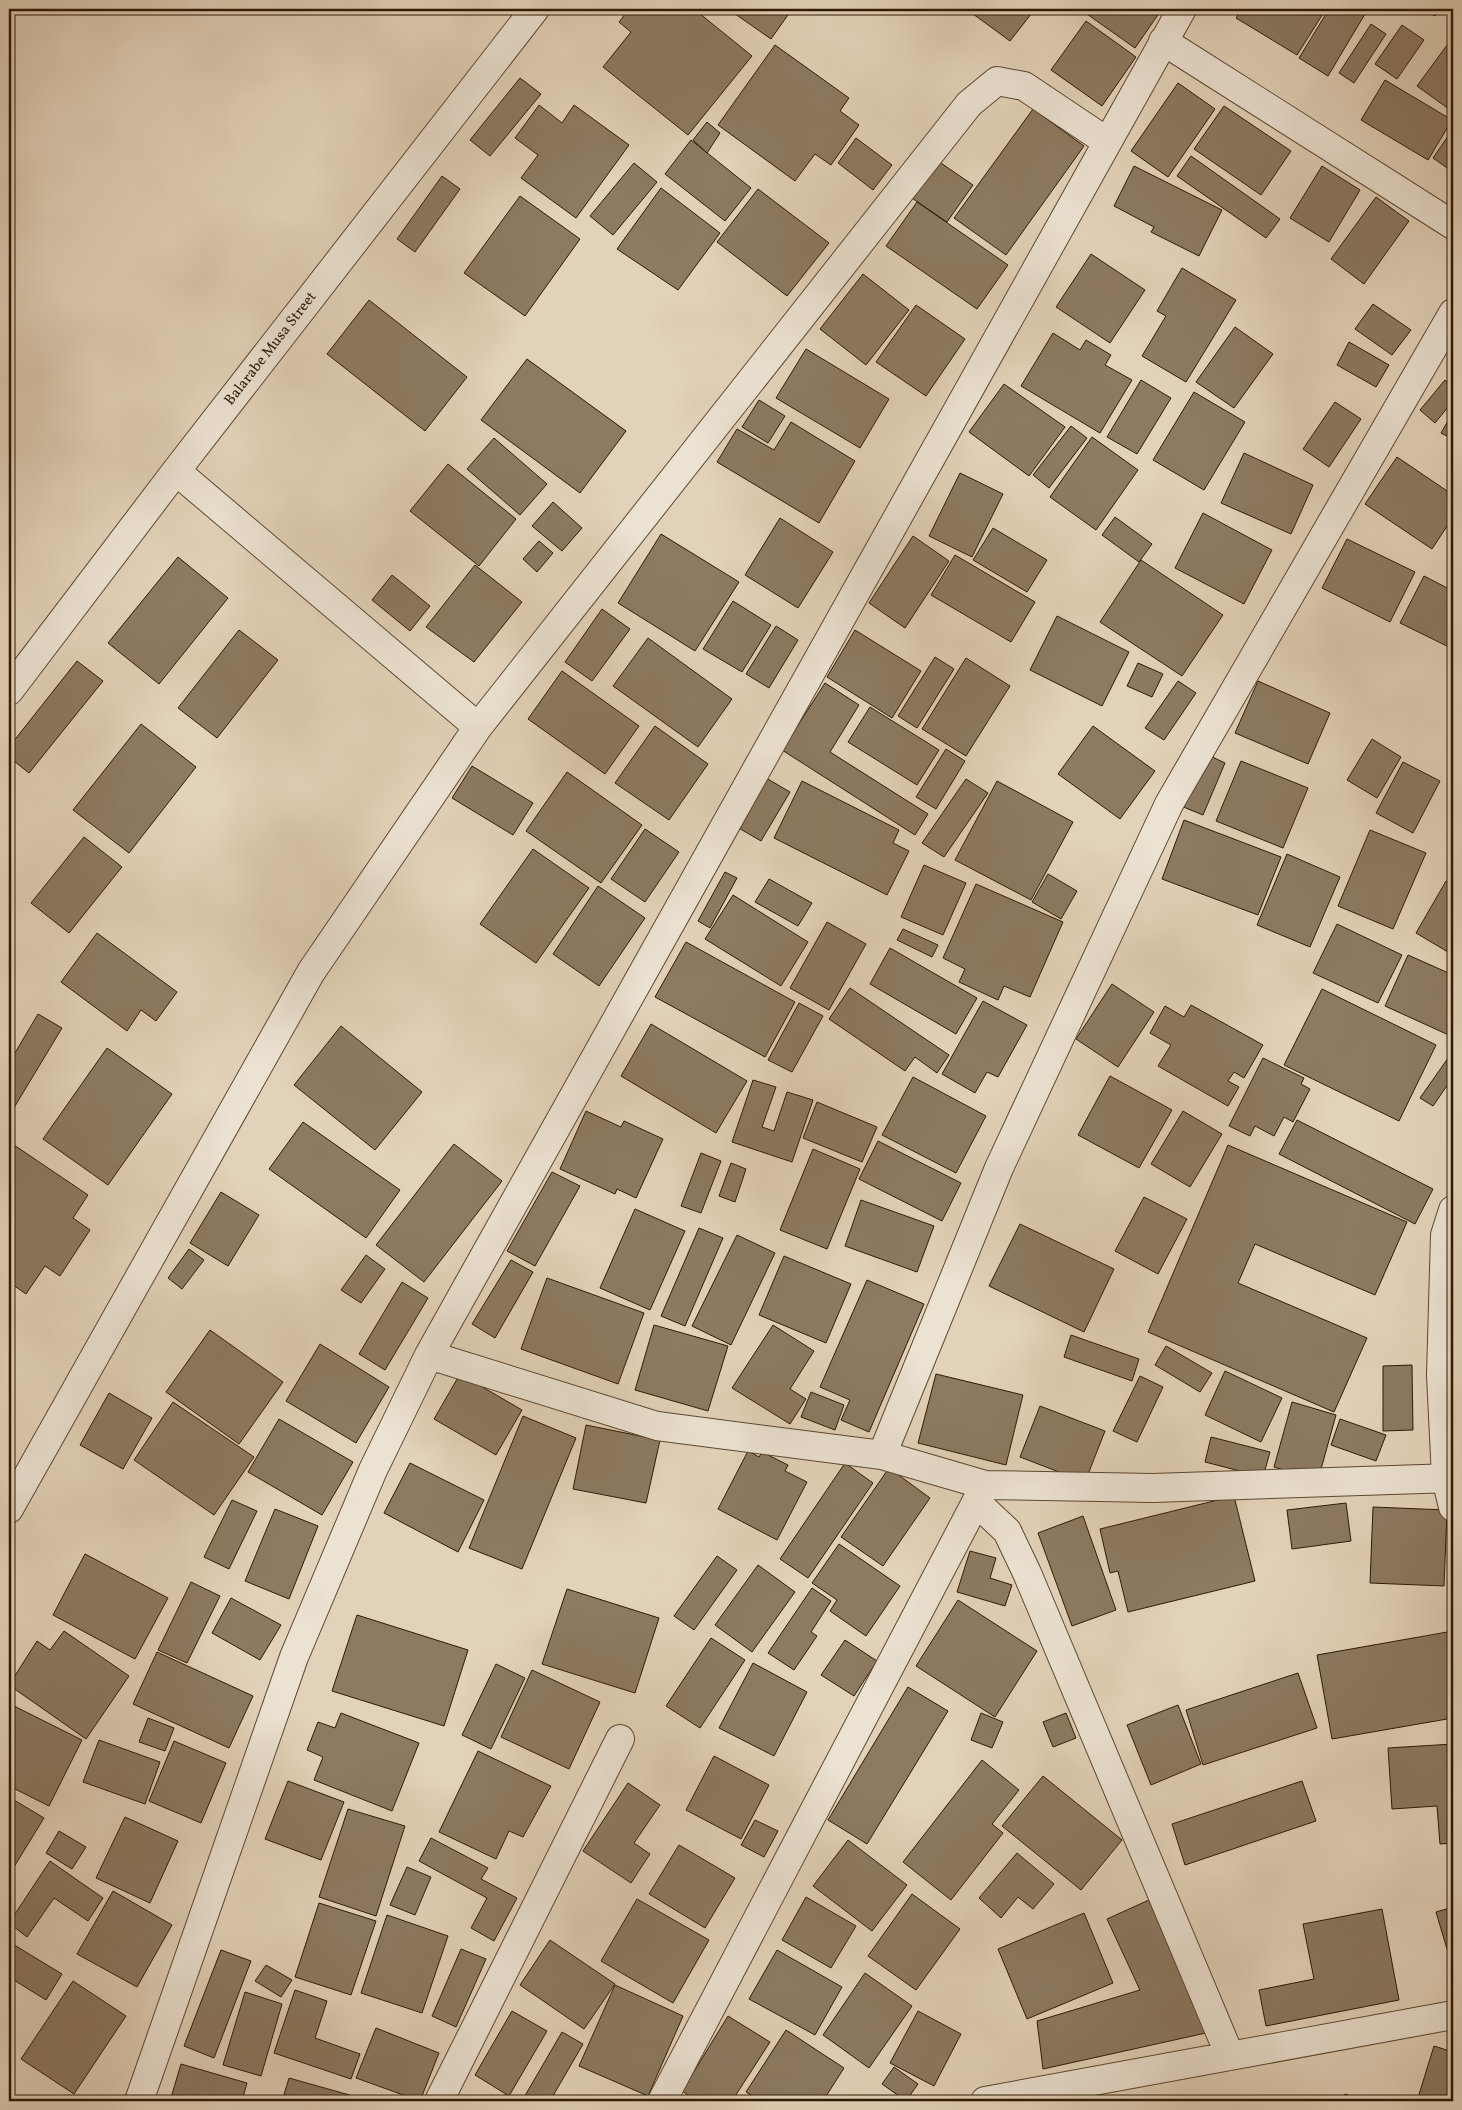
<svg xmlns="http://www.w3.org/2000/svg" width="1462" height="2110" viewBox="0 0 1462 2110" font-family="Vollkorn,serif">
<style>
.building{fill:#8c7a62;stroke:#2e1a04}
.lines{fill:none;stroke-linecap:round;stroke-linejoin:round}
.minor-casing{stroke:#5b4831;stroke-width:30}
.minor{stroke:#ece2d2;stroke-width:28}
.labels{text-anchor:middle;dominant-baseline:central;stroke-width:5;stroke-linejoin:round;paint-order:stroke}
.street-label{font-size:15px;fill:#2e1a04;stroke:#ece2d2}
</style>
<rect width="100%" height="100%" fill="#e2d2b9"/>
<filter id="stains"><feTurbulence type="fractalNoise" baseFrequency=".004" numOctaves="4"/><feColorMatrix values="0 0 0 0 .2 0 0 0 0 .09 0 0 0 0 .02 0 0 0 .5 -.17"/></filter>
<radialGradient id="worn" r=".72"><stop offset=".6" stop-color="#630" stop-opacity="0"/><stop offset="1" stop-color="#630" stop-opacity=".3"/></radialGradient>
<path class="building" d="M629 9H694L752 56 688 135 603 67 631 32 619 22Z
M728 9H785L790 12 771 39Z
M977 9H1035L1010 41 973 14Z
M1086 9H1162L1135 48 1084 12Z
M1242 9H1326L1297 55 1236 18Z
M1329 9H1356L1365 14 1328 76 1299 58Z
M1421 9H1439L1435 16Z
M1086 21 1136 57 1102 106 1051 70Z
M1371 24 1386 34 1354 83 1339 73Z
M1402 25 1424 40 1397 79 1375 64Z
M1453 37V112L1417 86Z
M775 45 849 98 840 111 859 125 831 165 815 154 795 181 718 125Z
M520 78 541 94 490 156 470 140Z
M1385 80 1452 120 1428 160 1361 120Z
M1178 83 1215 109 1168 177 1131 151Z
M539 105 562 123 574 105 629 145 576 218 521 178 538 155 515 138Z
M1224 106 1291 151 1261 195 1194 149Z
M1033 109 1084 146 1006 255 954 218Z
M707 122 720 133 707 153 693 140Z
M1453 129V172L1433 158Z
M856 138 892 165 873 190 838 163Z
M691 140 751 188 725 221 665 174Z
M1191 156 1280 219 1266 238 1177 176Z
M935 159 973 185 947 222 909 196Z
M634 163 657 182 613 235 590 216Z
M1134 166 1222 210 1199 256 1151 232 1154 227 1114 206Z
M1322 166 1360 190 1329 242 1290 218Z
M442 176 460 189 415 252 397 239Z
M661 188 720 233 678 290 617 249Z
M758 189 829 243 787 296 717 242Z
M520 196 580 239 525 316 464 273Z
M1376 197 1409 221 1364 284 1331 259Z
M917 202 1008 265 977 309 886 246Z
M1091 254 1145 290 1110 343 1056 307Z
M1182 268 1236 300 1186 382 1142 356 1166 316 1157 311Z
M863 274 909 310 866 365 820 329Z
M369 300 467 377 425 431 327 354Z
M1373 304 1411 330 1392 355 1355 329Z
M916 305 965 339 926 396 876 362Z
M1235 327 1273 354 1234 408 1196 382Z
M1053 333 1080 350 1086 340 1111 355 1105 365 1132 380 1100 433 1021 386Z
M1349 342 1389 365 1376 387 1337 365Z
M806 349 889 399 860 448 776 398Z
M527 359 626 431 580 493 481 420Z
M1141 380 1171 398 1137 454 1107 437Z
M1445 380 1453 387V401L1435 423 1420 410Z
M1004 384 1065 427 1029 476 969 432Z
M1194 392 1245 422 1204 490 1153 460Z
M759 400 785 416 768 443 742 427Z
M1335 402 1361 419 1329 467 1303 449Z
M1453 412V439L1441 433Z
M791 422 855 461 819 523 717 462 737 429 774 450Z
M1071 426 1087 438 1049 488 1033 475Z
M1092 437 1138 470 1096 530 1050 497Z
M494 438 547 484 520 515 467 469Z
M1244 453 1313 485 1291 534 1221 503Z
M1397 457 1453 495V517L1432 549 1365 504Z
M448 464 516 519 479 566 410 511Z
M960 473 1003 494 972 557 929 536Z
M553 502 582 528 562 551 532 526Z
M1203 513 1272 550 1244 604 1175 568Z
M1115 517 1152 544 1139 562 1102 535Z
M780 518 833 552 798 608 745 575Z
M993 528 1047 560 1027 592 973 560Z
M661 534 739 582 695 651 618 603Z
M913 536 949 561 905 628 869 603Z
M1347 539 1415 572 1390 622 1322 588Z
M539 541 553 553 537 572 523 559Z
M955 555 1035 602 1011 642 931 595Z
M178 557 228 598 159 684 108 643Z
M1141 560 1223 615 1182 676 1100 622Z
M475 565 522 602 474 662 426 627Z
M392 575 430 606 410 631 372 600Z
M1424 576 1453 591V649L1400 623Z
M733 601 771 625 742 672 703 649Z
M602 609 630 629 592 681 565 662Z
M1057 616 1129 652 1102 706 1030 670Z
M776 626 798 640 769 688 746 674Z
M239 630 278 660 217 738 178 708Z
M855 630 921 671 892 718 827 677Z
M648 638 732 699 698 747 613 686Z
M935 657 954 669 917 728 898 716Z
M966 658 1010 686 966 756 922 729Z
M77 661 103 681 29 773 9 757V747Z
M1138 663 1163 674 1152 697 1127 686Z
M562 671 639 726 605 774 528 719Z
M1178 681 1196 693 1164 740 1145 728Z
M1258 681 1330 713 1308 764 1235 733Z
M825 683 859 705 830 752 928 814 915 835 782 750Z
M870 707 939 750 917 785 848 742Z
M141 724 196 767 129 853 73 810Z
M655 726 708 764 669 820 615 783Z
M1093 726 1155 771 1120 819 1058 774Z
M1372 739 1401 757 1377 798 1347 780Z
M946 749 965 761 936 809 916 797Z
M1204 753 1225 763 1203 815 1181 806Z
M1241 761 1308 788 1283 848 1216 821Z
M1403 762 1440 781 1413 833 1376 813Z
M472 766 533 803 513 835 452 798Z
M567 772 642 825 601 883 526 831Z
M766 778 790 792 761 841 737 827Z
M966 779 988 793 944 857 922 843Z
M802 781 899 830 893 843 909 851 887 895 774 838Z
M997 781 1073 822 1031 900 955 860Z
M1184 820 1281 857 1258 915 1162 879Z
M645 829 679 852 645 902 611 879Z
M1370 830 1426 853 1393 929 1338 906Z
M84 837 122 867 69 933 31 903Z
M533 849 589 888 536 963 480 924Z
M1287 854 1340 877 1310 947 1257 925Z
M924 865 966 883 943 935 901 917Z
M725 872 737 878 710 928 698 921Z
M1048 874 1077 891 1061 919 1032 902Z
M769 879 812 903 798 926 755 902Z
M1446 881 1453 885V955L1416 933Z
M976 884 1063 922 1030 997 1004 986 998 1000 959 982 965 969 943 958Z
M598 886 645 918 599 986 553 954Z
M733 895 808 942 781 986 705 939Z
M827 922 866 944 829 1010 790 988Z
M1337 924 1402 955 1378 1003 1313 973Z
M903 929 938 945 932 957 897 940Z
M97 933 177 992 156 1021 141 1010 127 1031 61 982Z
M686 942 795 1002 765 1057 655 997Z
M890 948 977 998 956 1034 870 984Z
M1408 955 1453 975V1037L1385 1006Z
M1112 984 1154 1012 1118 1067 1076 1039Z
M850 988 949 1055 937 1073 915 1057 905 1071 829 1019Z
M1322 989 1436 1045 1399 1121 1284 1065Z
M983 1001 1027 1025 998 1077 987 1072 975 1093 942 1074Z
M799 1003 823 1016 792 1072 768 1060Z
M1191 1005 1263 1045 1244 1078 1234 1072 1228 1081 1239 1087 1228 1106 1158 1066 1171 1045 1150 1033 1165 1006 1184 1017Z
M38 1014 62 1028 9 1116V1063Z
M651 1024 747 1081 716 1133 621 1076Z
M341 1026 422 1092 375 1150 294 1085Z
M107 1048 172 1094 108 1185 43 1139Z
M1453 1051V1077L1433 1106 1420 1098Z
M1263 1058 1304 1078 1301 1084 1310 1089 1293 1122 1284 1117 1274 1136 1255 1126 1250 1136 1229 1126Z
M1110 1076 1172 1110 1139 1168 1078 1135Z
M913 1077 986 1116 956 1173 882 1135Z
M753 1080 776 1087 762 1127 774 1131 787 1092 813 1100 792 1162 732 1142Z
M817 1102 877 1127 862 1162 803 1138Z
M586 1111 621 1127 624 1121 663 1139 636 1198 617 1189 615 1194 560 1169Z
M1183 1111 1222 1134 1190 1187 1151 1164Z
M1297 1120 1433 1189 1415 1224 1279 1154Z
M303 1122 400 1190 366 1238 269 1169Z
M878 1141 961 1183 942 1221 859 1179Z
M454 1144 502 1181 424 1282 376 1245Z
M14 1145 88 1195 73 1218 90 1230 60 1276 45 1266 26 1294 9 1282V1153Z
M1228 1145 1407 1222 1375 1295 1255 1244 1238 1283 1367 1338 1334 1412 1148 1332Z
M813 1149 860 1169 827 1249 780 1230Z
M701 1153 721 1161 701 1213 681 1206Z
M731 1163 746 1169 735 1202 719 1196Z
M552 1172 580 1186 535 1266 507 1251Z
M221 1192 259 1215 228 1266 190 1243Z
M1144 1197 1187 1219 1158 1274 1115 1251Z
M861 1200 934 1226 917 1272 845 1246Z
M635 1209 685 1231 650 1310 600 1288Z
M1020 1224 1114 1269 1084 1332 989 1286Z
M699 1228 723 1238 685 1326 661 1316Z
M737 1235 775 1253 731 1345 692 1326Z
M189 1249 204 1260 182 1289 168 1278Z
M366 1255 385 1269 361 1303 341 1290Z
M784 1256 851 1284 826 1343 759 1315Z
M511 1260 533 1272 495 1338 472 1324Z
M547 1278 644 1313 618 1384 521 1349Z
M867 1280 924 1304 869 1432 841 1420 850 1400 820 1387Z
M402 1282 428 1298 385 1370 359 1354Z
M654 1325 728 1346 708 1411 635 1390Z
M773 1325 814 1351 790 1389 806 1399 790 1424 732 1388Z
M210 1330 283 1382 239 1444 166 1392Z
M1071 1335 1139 1359 1132 1381 1064 1357Z
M320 1344 389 1387 356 1443 286 1401Z
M1166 1346 1212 1373 1200 1392 1155 1365Z
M1412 1365 1413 1430 1383 1431V1366Z
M1225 1371 1282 1398 1261 1442 1205 1415Z
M460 1374 522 1410 496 1455 434 1419Z
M936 1374 1023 1395 1006 1465 918 1443Z
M1140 1376 1163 1387 1137 1442 1113 1431Z
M811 1392 844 1405 835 1430 801 1417Z
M109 1393 152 1418 123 1469 80 1445Z
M173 1402 254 1457 214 1515 134 1460Z
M1292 1402 1336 1415 1318 1480 1274 1467Z
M1040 1406 1105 1431 1085 1482 1020 1457Z
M523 1416 576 1438 522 1569 469 1548Z
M279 1419 353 1462 322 1515 248 1472Z
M1340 1419 1386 1435 1376 1461 1331 1445Z
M586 1425 660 1440 646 1503 573 1489Z
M1211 1437 1270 1452 1263 1477 1205 1462Z
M748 1451 759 1457 762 1452 788 1465 785 1471 807 1482 777 1540 718 1509Z
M410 1463 484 1500 458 1552 384 1513Z
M845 1463 873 1483 808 1578 780 1559Z
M889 1468 930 1498 883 1566 841 1537Z
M1234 1496 1255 1581 1128 1612 1118 1571 1110 1573 1100 1529Z
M232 1500 257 1511 229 1569 204 1557Z
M1346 1503 1351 1541 1292 1549 1287 1510Z
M1373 1507 1447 1510 1444 1586 1370 1583Z
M275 1509 318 1526 289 1599 245 1581Z
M1083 1516 1116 1610 1072 1626 1038 1533Z
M839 1544 900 1586 866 1636 830 1611 837 1600 812 1583Z
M970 1551 996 1558 990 1578 1012 1585 1005 1606 957 1592Z
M85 1554 168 1598 135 1659 53 1615Z
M717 1556 737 1570 694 1630 674 1616Z
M758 1565 795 1592 752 1652 715 1625Z
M191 1582 220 1596 187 1663 158 1650Z
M812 1588 831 1601 811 1632 817 1636 794 1670 768 1653Z
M567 1589 659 1618 635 1693 542 1664Z
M231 1598 281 1625 260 1660 212 1633Z
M958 1600 1037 1651 995 1717 916 1666Z
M357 1615 468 1650 444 1726 332 1691Z
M64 1631 129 1676 86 1739 9 1685 37 1641 50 1650Z
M1453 1631V1718L1332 1739 1317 1655Z
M711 1638 745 1660 700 1728 666 1706Z
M845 1640 877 1661 854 1696 821 1675Z
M157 1652 253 1696 229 1748 133 1704Z
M753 1663 807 1692 774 1756 719 1728Z
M496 1664 525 1678 491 1749 462 1735Z
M532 1670 600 1702 569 1769 501 1737Z
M1298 1673 1317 1728 1203 1765 1186 1710Z
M908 1687 948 1711 867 1844 828 1820Z
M10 1704 82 1740 49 1806 9 1786Z
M1178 1705 1201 1764 1151 1785 1127 1725Z
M341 1713 419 1743 392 1811 314 1780 323 1757 307 1750 318 1722 335 1728Z
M981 1713 1003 1722 992 1748 971 1740Z
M1066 1713 1076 1738 1053 1747 1043 1722Z
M148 1718 174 1728 165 1751 139 1742Z
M99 1740 160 1762 145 1804 83 1782Z
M174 1741 226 1763 201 1823 149 1801Z
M1453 1744V1843L1440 1844 1437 1806 1392 1809 1388 1748Z
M478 1751 551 1786 523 1837 509 1831 496 1859 439 1832Z
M714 1756 769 1785 741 1839 686 1810Z
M982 1760 1019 1790 992 1824 1003 1833 951 1900 903 1862Z
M1043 1776 1122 1840 1081 1890 1002 1826Z
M288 1781 344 1802 321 1860 265 1839Z
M1302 1781 1316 1821 1185 1865 1172 1824Z
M628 1783 660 1805 634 1843 650 1854 631 1883 583 1851Z
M9 1797 44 1818 9 1875Z
M348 1809 405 1826 376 1916 319 1897Z
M125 1817 178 1841 150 1903 96 1878Z
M755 1820 778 1831 764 1857 741 1845Z
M59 1831 86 1847 72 1869 46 1853Z
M431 1838 488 1868 481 1879 517 1898 494 1941 471 1928 487 1898 419 1861Z
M848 1840 907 1885 872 1931 813 1886Z
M679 1845 735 1878 705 1928 649 1894Z
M1017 1853 1054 1884 1033 1909 1018 1897 1001 1918 979 1898Z
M50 1861 103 1898 88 1921 54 1898 27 1937 9 1923Z
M407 1867 431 1877 415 1915 390 1905Z
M113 1891 172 1925 137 1987 77 1954Z
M912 1894 960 1929 916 1990 868 1956Z
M806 1897 856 1926 831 1968 782 1940Z
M637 1899 709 1940 673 2003 601 1961Z
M1149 1900 1206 2033 1043 2069 1037 2021 1140 1990 1107 1919Z
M319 1903 376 1921 351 1995 295 1977Z
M1453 1907V1969L1436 1912Z
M1382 1909 1399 2000 1266 2026 1259 1990 1314 1979 1303 1924Z
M1084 1913 1113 1983 1027 2019 998 1949Z
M387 1915 448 1936 422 2013 361 1993Z
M550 1940 615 1984 584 2029 520 1985Z
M11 1943 62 1974 46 2000 9 1977Z
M461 1949 486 1959 456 2027 432 2016Z
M221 1950 251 1961 214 2058 184 2046Z
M777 1950 842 1987 815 2035 749 1999Z
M266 1965 292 1980 281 1997 255 1981Z
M865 1973 912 2006 869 2068 823 2035Z
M73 1981 126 2016 74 2094 21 2059Z
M615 1985 683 2016 648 2096 579 2066Z
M295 1990 327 2001 315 2038 360 2054 351 2079 274 2053Z
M245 1992 282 2004 261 2076 223 2065Z
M512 2011 547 2031 509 2096 475 2075Z
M918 2011 961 2034 934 2086 890 2063Z
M728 2016 770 2042 732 2101H696L697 2100 682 2091Z
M376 2028 439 2053 420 2101 356 2078Z
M786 2030 844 2068 823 2101H761L746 2092Z
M562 2032 583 2044 550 2101H528L523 2099Z
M1434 2046 1453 2052V2101H1417Z
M181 2064 247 2083 242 2101H170Z
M894 2067 918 2084 906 2101 882 2084Z
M289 2078 371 2101H282Z
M1345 2094 1366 2101H1342Z
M1178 2096 1190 2101H1176Z"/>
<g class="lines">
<defs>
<path id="minor" d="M1163 41 1453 225
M176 471 478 727
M9 691 176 471 535 9
M1453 1210 1445 1235 1441 1375 1446 1478 1453 1507
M429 1355 657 1426 882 1455 985 1485 1153 1488 1453 1478
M882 1455 999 1168 1169 804 1453 313
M976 1502 1007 1531 1027 1573 1230 2056
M9 1509 311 972 478 727 969 104 997 81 1024 86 1106 141
M139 2101 294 1657 373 1470 429 1355 1182 9
M439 2101 620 1739
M662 2101 985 1485
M985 2101 1453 2015"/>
</defs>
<use href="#minor" class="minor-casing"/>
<use href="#minor" class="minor"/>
</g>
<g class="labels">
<g class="street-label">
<text transform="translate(271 349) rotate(-52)">Balarabe Musa Street</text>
</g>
</g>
<rect width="1462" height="2110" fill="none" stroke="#e2d2b9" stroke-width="30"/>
<rect x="10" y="10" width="1442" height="2090" fill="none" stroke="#2e1a04" stroke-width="2.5"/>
<rect x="15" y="15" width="1432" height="2080" fill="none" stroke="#2e1a04"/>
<rect width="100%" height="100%" filter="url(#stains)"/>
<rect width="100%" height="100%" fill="url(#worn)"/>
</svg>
